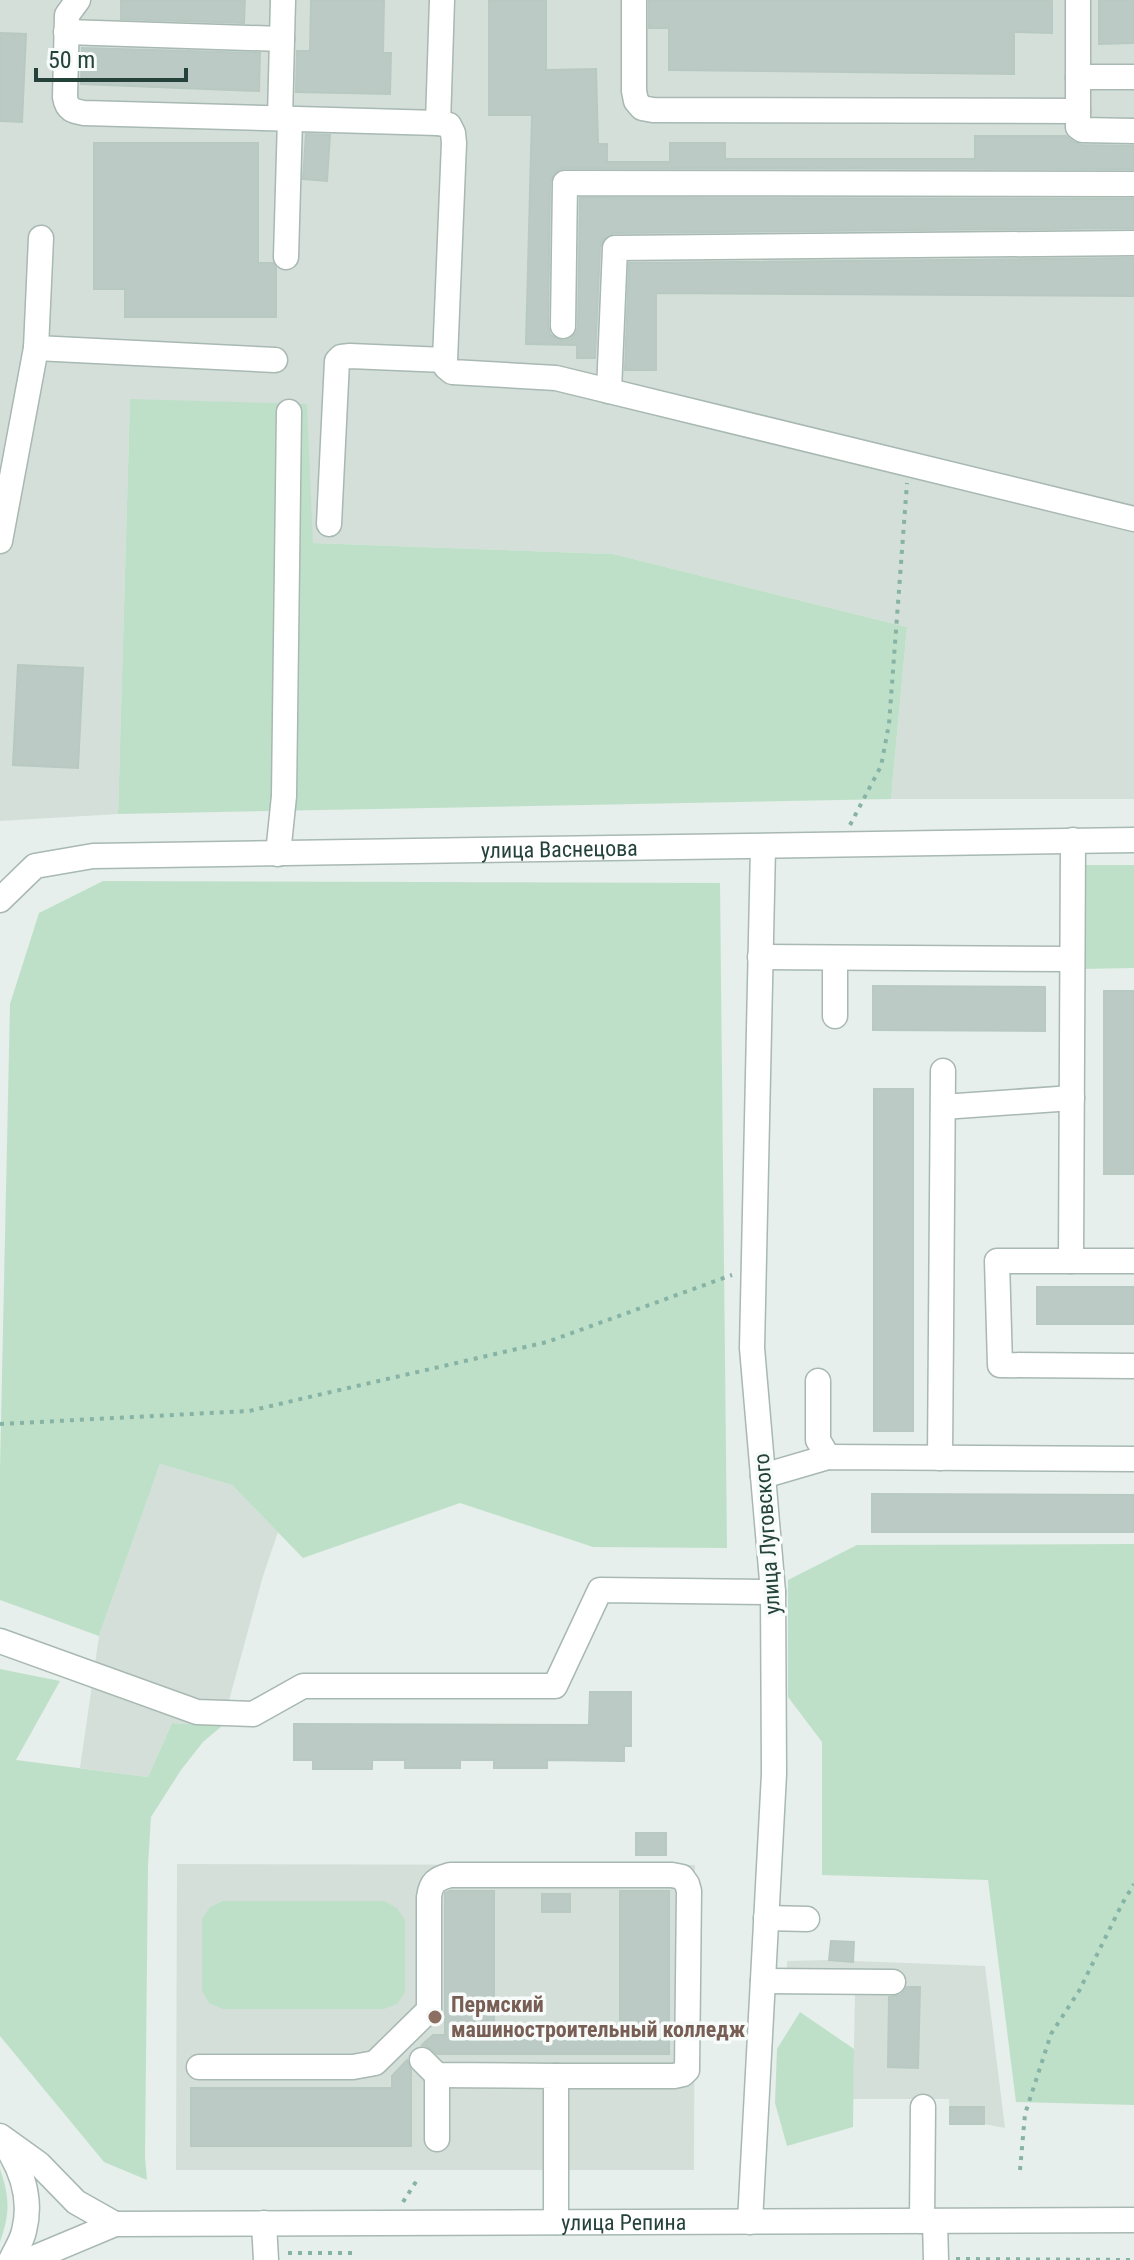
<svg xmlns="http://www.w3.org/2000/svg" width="1134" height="2260" viewBox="0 0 1134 2260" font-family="'Roboto Condensed',sans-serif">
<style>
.built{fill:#d4dfda}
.green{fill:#bfe0c8}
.building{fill:#bbcac4;stroke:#b8c9c2;stroke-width:2}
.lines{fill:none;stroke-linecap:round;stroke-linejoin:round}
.minor-casing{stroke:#a8b8b2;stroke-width:27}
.path{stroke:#86b3a5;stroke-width:4;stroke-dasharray:4 6;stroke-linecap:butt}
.minor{stroke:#fff;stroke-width:24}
.education-dot{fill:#8d6e63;stroke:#f7fbf9;stroke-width:3}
.labels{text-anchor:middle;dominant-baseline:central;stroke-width:7;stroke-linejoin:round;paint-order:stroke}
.street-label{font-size:22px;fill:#24423a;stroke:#f7fbf9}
.education-label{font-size:22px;font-weight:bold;fill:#785e54;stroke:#f7fbf9;text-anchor:start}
</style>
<rect width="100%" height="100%" fill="#e6efeb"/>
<path class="built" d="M0 0H1134V799H891L907 627 613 554 313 543 130 399 118 814 0 821Z
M160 1464 232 1485 278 1532 263 1576 222 1726 172 1723 148 1777 80 1768 99 1636Z
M177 1864 695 1865 694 2170H176Z
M829 1960 985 1966 1005 2128 984 2124H950L949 2099H853L855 1993 787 1992V1961Z"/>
<path class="green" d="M130 399 307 404 313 543 613 554 907 627 891 799 118 814Z
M1078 865H1134V968L1080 969Z
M103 881 720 883 727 1548 593 1547 460 1503 303 1558 232 1485 160 1464 99 1636 0 1600V1468L10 1004 39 913Z
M1134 1544V2105L1016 2102 988 1880 822 1875V1742L788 1697V1580L857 1545Z
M0 1669 60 1681 16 1760 148 1777 172 1723 222 1726 203 1742 181 1770 151 1817 148 1865 145 2157 147 2180 104 2162 0 2036Z
M223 1901H384L397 1908 405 1920V1992L397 2004 384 2009H223L209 2003 202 1991V1919L210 1907Z
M800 2012 854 2049 853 2127 787 2146 775 2103 777 2049Z
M0 2169C10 2198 10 2213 0 2242Z"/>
<path class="building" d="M121 0H245L244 23 121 19Z
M311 0H384L383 53H391L390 94 296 92 297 51H310Z
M489 0H546V70L596 69 598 144H607V162H670V143H725V159H975V136H1066L1073 142 1082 145 1134 146V169L565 168 558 170 553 175 550 183 548 326 550 334 556 339 564 341 571 339 576 333 578 327 580 198 1134 199V228L614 233 603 240 600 247 595 358H577V345L526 344 532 115H489Z
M649 0H1052V33L1014 32V74L669 70V28H649Z
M1099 0H1134V43L1099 44Z
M0 33 26 34 22 122 0 121Z
M82 48 260 53 259 91 81 84Z
M306 134 330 135 327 181 303 179Z
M94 143H258V263H273L276 268V317H125V289H94Z
M1134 258V296L656 293V370H625L629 263Z
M18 665 83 668 78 768 13 765Z
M873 986 1045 987V1031L873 1030Z
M1104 991H1134V1174H1104Z
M874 1089H913V1431H874Z
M1037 1287H1134V1324H1037Z
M872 1494 1134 1495V1532H872Z
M590 1692H631V1746H624V1761L547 1760V1768H494V1760H460V1768H405V1760H372V1769H313V1760H294V1724L589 1725Z
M636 1833H666V1855H636Z
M450 1891H494V2025H620V1891H669V2054H437L427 2046 422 2045 433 2035H445V1893Z
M542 1894H570V1912H542Z
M831 1941 854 1942 853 1962 829 1960Z
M907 1987H920L918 2068 888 2067 889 1997 901 1995Z
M407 2060 411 2070V2146H191V2088H392V2076Z
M950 2107H984V2124H950Z"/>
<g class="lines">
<defs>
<g id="minor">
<path d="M78 0 67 15 65 97C67 110 73 111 84 113L438 123 449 125 453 133 454 143 445 360 446 367 452 372 556 378 1134 519"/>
<path d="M634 0V91L636 101 642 108 653 110 1078 111V0"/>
<path d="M66 32 282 39"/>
<path d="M1078 77H1134"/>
<path d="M1078 111V127L1082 130 1134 131"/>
<path d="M280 118 283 0"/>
<path d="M438 123 442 0"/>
<path d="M286 257 290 119"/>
<path d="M563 326 565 183 1134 184"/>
<path d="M36 348 275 360"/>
<path d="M609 391 615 248 1134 243"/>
<path d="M329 524 337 361 341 357 350 356 445 360"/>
<path d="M0 541 36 348 41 238"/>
<path d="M278 854 284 796 289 412"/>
<path id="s1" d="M0 900 35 866 93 856 1134 840"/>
<path d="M760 957 1072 959"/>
<path d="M835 1016V958"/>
<path d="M943 1107 1072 1098"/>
<path d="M1071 1261 1073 840"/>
<path d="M1134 1261H997L1000 1365 1134 1366"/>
<path d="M818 1381V1440L828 1457"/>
<path d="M940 1458 943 1071"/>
<path d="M763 1476 828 1457 1134 1459"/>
<path d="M0 1641 197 1712 253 1714 303 1686H555L600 1590 773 1592"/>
<path d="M766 1918 807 1919"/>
<path d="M763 1981 893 1982"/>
<path d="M422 2060 437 2075 556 2076V2222"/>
<path d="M199 2067H353L375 2063 429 2010V1897C431 1882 436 1879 450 1875H672L682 1877 687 1884 689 1891 687 2070 683 2074 674 2076H556"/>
<path d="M437 2075V2139"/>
<path d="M0 2136 39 2164 76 2202 115 2224"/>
<path d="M6 2146C23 2172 32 2200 24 2231 22 2241 15 2251 11 2260"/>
<path d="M922 2221 923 2107"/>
<path d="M935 2221 936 2260"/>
<path d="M750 2222 774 1774 773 1592 752 1348 763 847"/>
<path d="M264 2223 266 2260"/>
<path id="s2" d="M29 2260 115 2224 1134 2220"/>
</g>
</defs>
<use href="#minor" class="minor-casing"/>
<path class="path" d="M850 825 881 766 889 724 907 483
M0 1424 249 1411 547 1342 732 1275
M1020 2170 1025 2114 1051 2034 1079 1991 1122 1904 1134 1884
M403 2202 419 2177
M288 2253H352
M956 2259 1134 2260"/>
<use href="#minor" class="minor"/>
</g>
<circle class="education-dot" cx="435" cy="2017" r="8"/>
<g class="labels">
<g class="street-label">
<text stroke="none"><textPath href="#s1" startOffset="574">улица Васнецова</textPath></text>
<text transform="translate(767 1534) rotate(-94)">улица Луговского</text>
<text stroke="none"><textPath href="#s2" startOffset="602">улица Репина</textPath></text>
</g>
<g class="education-label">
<text x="451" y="2004">Пермский<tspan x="451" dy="25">машиностроительный колледж</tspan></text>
</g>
</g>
<path d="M36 68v12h150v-12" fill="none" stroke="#24423a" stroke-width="4"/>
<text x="48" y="68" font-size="24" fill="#24423a" stroke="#f7fbf9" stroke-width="6" paint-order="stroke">50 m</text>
</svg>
